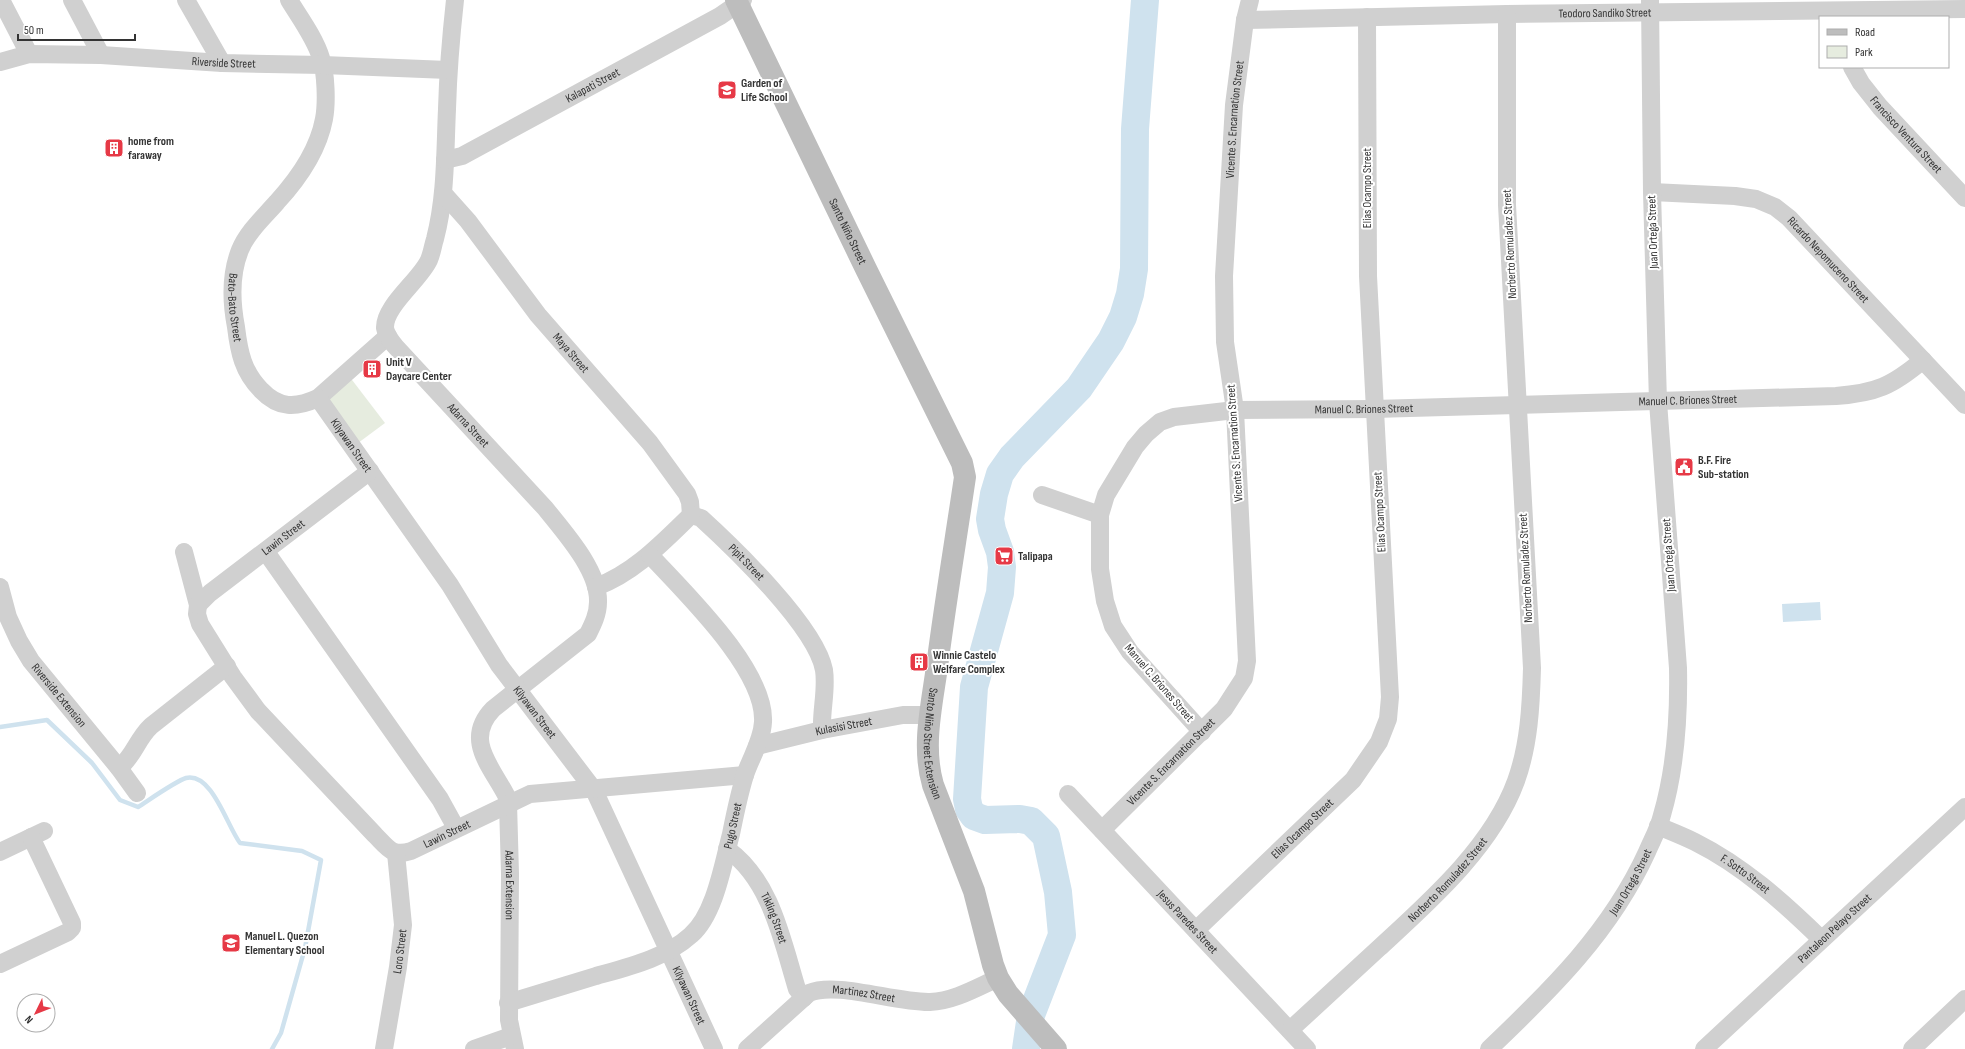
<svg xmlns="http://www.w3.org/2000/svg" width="1965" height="1049" viewBox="0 0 1965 1049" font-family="'Sofia Sans Condensed',sans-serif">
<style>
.green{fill:#e6ecdf}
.water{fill:#cfe2ee}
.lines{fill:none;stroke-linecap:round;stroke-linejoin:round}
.stream{stroke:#cfe2ee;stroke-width:4.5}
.river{stroke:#cfe2ee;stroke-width:28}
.minor{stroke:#d0d0d0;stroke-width:18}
.secondary{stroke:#bdbdbd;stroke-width:22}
.labels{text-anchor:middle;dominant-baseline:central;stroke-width:4;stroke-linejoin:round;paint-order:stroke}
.street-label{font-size:12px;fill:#333;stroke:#fff}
.poi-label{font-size:12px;font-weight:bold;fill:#333;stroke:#fff;text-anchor:start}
</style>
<rect width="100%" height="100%" fill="#fff"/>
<path class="green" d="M349 376 385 423 354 446 319 399Z"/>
<path class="water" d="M1820 602 1821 620 1783 622 1782 604Z"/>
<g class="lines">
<path class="stream" d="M0 727 47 720 92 763 120 800 138 807C149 800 176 781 186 778 212 772 227 826 240 843L302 851 321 860 305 948 281 1033 272 1049"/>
<path class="river" d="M1026 1049 1031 1015 1062 935 1058 892 1046 836 1031 821 1020 819 985 820 974 816 969 809 967 799 974 687 1000 593 1002 567 1000 552 992 530 990 519 994 494 1000 474 1012 457 1079 388 1111 341 1123 317 1130 294 1134 269 1135 129 1145 0"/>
<g class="minor">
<path d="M1 0 29 54"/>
<path d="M72 0 101 55"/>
<path d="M186 0 222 63"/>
<path id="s1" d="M289 0C300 18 315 38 321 58 326 73 327 103 324 119 318 151 299 178 277 202 264 217 248 231 240 250 230 275 231 301 236 327 239 352 243 372 261 390 279 409 296 408 318 398L388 336"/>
<path id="s2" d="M455 0C451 36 448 73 447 109 445 152 446 197 435 239 433 245 432 253 429 260 420 280 384 306 385 328 386 335 391 341 395 346L545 508C564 532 599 570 598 602 598 614 593 624 588 634L493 709C463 740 492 767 507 797L508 803 510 874 509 1020 515 1049"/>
<path id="s3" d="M1245 20 1507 14 1965 9"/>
<path id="s4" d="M0 62 29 54 101 55 222 63 323 65 448 70"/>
<path id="s5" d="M1852 67 1861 83 1880 107 1965 198"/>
<path id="s6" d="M445 160 462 156 720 16 743 0"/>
<path id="s7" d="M1652 192 1735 196 1756 199 1775 207 1789 218 1965 405"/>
<path id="s8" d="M443 193 468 221 538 315 650 443 687 494 690 502 691 515"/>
<path id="s9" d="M318 398 450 585 499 665 594 790 714 1049"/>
<path d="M1042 495 1100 515"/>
<path id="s10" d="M691 515 701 518C734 548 816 627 824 670 827 690 821 710 822 730"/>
<path id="s11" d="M184 552 198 605 197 614 200 624 233 677 258 711 375 835C388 848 392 857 411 851L530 794 745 775"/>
<path d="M266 552 440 799 456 828"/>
<path id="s12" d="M0 587 8 617 19 641 31 661 119 768 137 793"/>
<path d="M596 587C634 573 662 543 691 515"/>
<path id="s13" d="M198 605 210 593 370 471"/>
<path id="s14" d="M1202 732 1130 652 1113 626 1105 601 1100 569V515L1106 495 1135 447 1146 434 1160 422 1174 417 1235 410 1374 409 1836 396C1876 393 1892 386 1923 360"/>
<path id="s15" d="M757 746 822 730 903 715H930"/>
<path d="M119 768C134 756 137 739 151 726L227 666"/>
<path id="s16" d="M1068 794 1307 1049"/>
<path id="s17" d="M1658 826C1670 831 1683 836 1695 842 1743 866 1783 902 1821 939"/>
<path id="s18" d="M1102 830 1224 709 1244 678 1247 661 1235 410 1225 342 1224 276 1234 105 1245 20 1250 0"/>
<path id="s19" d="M727 849C771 880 782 940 797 989L804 998"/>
<path d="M0 852 44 831"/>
<path id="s20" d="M1196 930 1353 780 1379 742 1388 719 1390 697 1368 276 1367 17"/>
<path d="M0 964 68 932 72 928V923L31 837"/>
<path id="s21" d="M508 1003C538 994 567 985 596 976 628 967 666 958 691 935 715 914 723 864 731 834 735 814 739 794 745 775 751 757 762 741 763 722 766 670 684 592 650 555"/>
<path id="s22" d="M1290 1030C1319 1003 1349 976 1379 948 1429 902 1492 847 1516 781 1529 745 1531 706 1532 668L1507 205V14"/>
<path id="s23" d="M384 1049 398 967 403 925 396 853"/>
<path d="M474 1049 511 1036"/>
<path id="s24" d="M747 1049 809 993C836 981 896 1003 930 1002 954 1001 976 988 998 978"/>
<path id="s25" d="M1489 1049C1551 990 1611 931 1647 852 1652 840 1659 828 1662 815 1676 767 1679 718 1678 668L1658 402 1652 192 1650 0"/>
<path id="s26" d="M1704 1049 1965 807"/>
<path d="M1912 1049 1965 999"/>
</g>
<path class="secondary" id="s27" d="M736 0 866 269 962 463 965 477C956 538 946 598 938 659 933 701 921 744 933 785L974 891 993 965 998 978 1008 994 1056 1049"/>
</g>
<defs>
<symbol id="school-square" viewBox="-11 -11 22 22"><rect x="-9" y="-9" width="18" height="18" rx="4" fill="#e63946" stroke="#fff"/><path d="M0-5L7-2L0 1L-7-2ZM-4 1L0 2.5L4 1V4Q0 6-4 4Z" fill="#fff"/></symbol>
<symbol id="building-square" viewBox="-11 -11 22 22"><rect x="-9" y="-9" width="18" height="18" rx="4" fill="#e63946" stroke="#fff"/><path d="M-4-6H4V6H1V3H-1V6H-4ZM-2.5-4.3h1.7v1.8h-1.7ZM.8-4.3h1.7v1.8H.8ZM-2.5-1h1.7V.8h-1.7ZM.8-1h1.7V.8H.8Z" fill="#fff"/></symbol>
<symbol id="civic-square" viewBox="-11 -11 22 22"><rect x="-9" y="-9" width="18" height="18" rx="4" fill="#e63946" stroke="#fff"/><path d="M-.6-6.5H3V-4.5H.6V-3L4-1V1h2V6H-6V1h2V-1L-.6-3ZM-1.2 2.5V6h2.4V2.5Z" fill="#fff"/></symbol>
<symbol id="supermarket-square" viewBox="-11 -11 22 22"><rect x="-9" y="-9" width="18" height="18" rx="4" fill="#e63946" stroke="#fff"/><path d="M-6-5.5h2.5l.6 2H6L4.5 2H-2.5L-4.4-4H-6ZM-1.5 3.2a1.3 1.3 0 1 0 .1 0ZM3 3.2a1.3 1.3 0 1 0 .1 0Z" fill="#fff"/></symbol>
</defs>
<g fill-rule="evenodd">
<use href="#school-square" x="716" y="79" width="22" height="22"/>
<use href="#building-square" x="103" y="137" width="22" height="22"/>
<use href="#building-square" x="361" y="358" width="22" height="22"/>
<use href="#civic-square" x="1673" y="456" width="22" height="22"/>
<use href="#supermarket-square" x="993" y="545" width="22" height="22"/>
<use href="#building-square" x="908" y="651" width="22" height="22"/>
<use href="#school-square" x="220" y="932" width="22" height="22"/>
</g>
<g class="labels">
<g class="street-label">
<text stroke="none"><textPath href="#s3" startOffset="360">Teodoro Sandiko Street</textPath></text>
<text stroke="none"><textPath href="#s4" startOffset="225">Riverside Street</textPath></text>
<text stroke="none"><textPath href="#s6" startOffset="166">Kalapati Street</textPath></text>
<text stroke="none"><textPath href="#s18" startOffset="769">Vicente S. Encarnation Street</textPath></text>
<text stroke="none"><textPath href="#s5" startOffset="87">Francisco Ventura Street</textPath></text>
<text transform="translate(1367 188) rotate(-90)">Elias Ocampo Street</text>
<text stroke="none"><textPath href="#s27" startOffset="257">Santo Niño Street</textPath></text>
<text transform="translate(1653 232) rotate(-92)">Juan Ortega Street</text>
<text transform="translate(1510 244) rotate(-93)">Norberto Romuladez Street</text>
<text stroke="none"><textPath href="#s7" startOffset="200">Ricardo Nepomuceno Street</textPath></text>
<text stroke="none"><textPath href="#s1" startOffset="344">Bato-Bato Street</textPath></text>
<text stroke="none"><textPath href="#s8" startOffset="205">Maya Street</textPath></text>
<text stroke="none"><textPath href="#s14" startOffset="893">Manuel C. Briones Street</textPath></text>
<text stroke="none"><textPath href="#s14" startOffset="569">Manuel C. Briones Street</textPath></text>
<text stroke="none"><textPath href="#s2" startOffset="473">Adarna Street</textPath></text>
<text transform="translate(1235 443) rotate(-94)">Vicente S. Encarnation Street</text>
<text stroke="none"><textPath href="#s9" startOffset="58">Kilyawan Street</textPath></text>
<text transform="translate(1380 512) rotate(-93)">Elias Ocampo Street</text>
<text stroke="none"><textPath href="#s13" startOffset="109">Lawin Street</textPath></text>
<text transform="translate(1669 555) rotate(-94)">Juan Ortega Street</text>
<text stroke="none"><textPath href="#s10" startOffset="74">Pipit Street</textPath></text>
<text transform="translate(1526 568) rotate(-93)">Norberto Romuladez Street</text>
<text transform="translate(1159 683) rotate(49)">Manuel C. Briones Street</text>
<text stroke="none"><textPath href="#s12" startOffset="125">Riverside Extension</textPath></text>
<text stroke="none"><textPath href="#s9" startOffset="382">Kilyawan Street</textPath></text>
<text stroke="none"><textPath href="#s15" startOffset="89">Kulasisi Street</textPath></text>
<text stroke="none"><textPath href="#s27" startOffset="799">Santo Niño Street Extension</textPath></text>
<text stroke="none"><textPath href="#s18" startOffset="97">Vicente S. Encarnation Street</textPath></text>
<text stroke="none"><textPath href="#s21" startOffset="315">Pugo Street</textPath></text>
<text stroke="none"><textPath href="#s20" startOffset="147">Elias Ocampo Street</textPath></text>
<text stroke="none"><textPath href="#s11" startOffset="432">Lawin Street</textPath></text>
<text stroke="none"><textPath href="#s17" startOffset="100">F. Sotto Street</textPath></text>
<text stroke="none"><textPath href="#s22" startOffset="218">Norberto Romuladez Street</textPath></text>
<text stroke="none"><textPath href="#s25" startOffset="220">Juan Ortega Street</textPath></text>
<text stroke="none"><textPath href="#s2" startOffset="1037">Adarna Extension</textPath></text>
<text stroke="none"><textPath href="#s19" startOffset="85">Tikling Street</textPath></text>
<text stroke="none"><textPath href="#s16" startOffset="175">Jesus Paredes Street</textPath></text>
<text stroke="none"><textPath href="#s26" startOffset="178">Pantaleon Pelayo Street</textPath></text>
<text stroke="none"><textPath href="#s23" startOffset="99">Loro Street</textPath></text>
<text stroke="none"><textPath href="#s24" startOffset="139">Martinez Street</textPath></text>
<text stroke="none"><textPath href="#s9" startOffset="706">Kilyawan Street</textPath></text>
</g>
<g class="poi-label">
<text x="741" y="83">Garden of<tspan x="741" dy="14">Life School</tspan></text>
<text x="128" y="141">home from<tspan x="128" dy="14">faraway</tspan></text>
<text x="386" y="362">Unit V<tspan x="386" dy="14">Daycare Center</tspan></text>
<text x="1698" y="460">B.F. Fire<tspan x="1698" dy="14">Sub-station</tspan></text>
<text x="1018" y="556">Talipapa</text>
<text x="933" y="655">Winnie Castelo<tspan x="933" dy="14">Welfare Complex</tspan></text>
<text x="245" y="936">Manuel L. Quezon<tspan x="245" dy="14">Elementary School</tspan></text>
</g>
</g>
<rect x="1819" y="16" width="130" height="52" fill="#ffffff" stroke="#adadad"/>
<rect x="1827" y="29" width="20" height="6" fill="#bdbdbd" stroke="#adadad"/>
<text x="1855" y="36" font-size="12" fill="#333333">Road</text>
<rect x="1827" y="46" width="20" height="12" fill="#e6ecdf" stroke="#adadad"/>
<text x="1855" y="56" font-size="12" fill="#333333">Park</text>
<g transform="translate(36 1013) rotate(227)"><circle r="19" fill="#ffffff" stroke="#adadad"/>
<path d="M0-3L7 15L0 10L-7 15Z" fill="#e63946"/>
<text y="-6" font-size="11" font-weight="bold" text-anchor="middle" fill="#333333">N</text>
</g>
<path d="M18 34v6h117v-6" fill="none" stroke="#333333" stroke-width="2"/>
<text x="24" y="34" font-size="12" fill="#333333" stroke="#ffffff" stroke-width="3" paint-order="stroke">50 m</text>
</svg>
